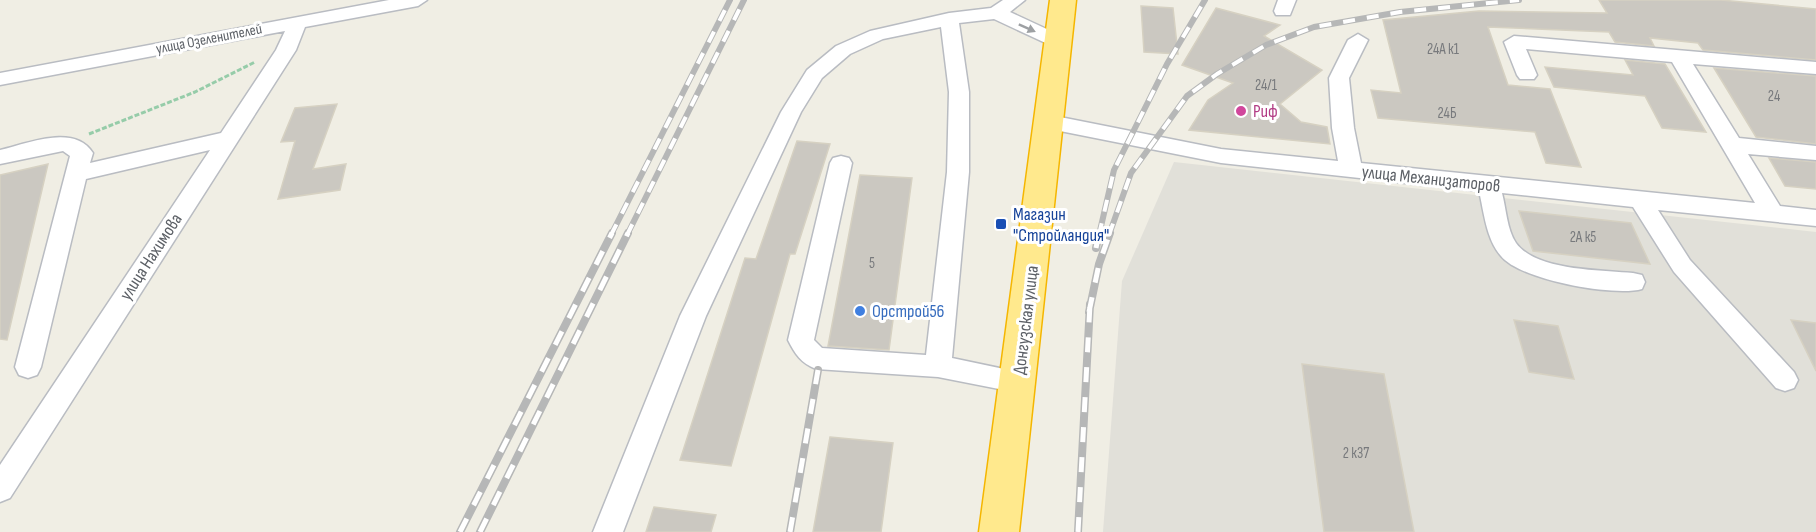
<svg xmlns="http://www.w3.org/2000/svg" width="1816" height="532" viewBox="0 0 1816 532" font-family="'Sofia Sans Condensed',sans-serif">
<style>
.industrial{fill:#e1e0d9}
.building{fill:#cbc8c1;stroke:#d6d1c2;stroke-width:1.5}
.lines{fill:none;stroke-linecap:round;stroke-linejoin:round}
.minor-casing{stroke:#b9bcc2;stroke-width:3}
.highway-casing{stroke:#f5b600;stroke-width:3}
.path{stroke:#96cca9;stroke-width:3;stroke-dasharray:5 2;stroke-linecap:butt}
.minor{fill:#fff;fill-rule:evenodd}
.highway{fill:#ffe98d;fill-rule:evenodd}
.rail-far1-casing{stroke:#b6b7b7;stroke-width:6}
.rail-casing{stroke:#b6b7b7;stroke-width:8}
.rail-far1{stroke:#fff;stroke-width:4;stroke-dasharray:12;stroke-linecap:butt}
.rail{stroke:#fff;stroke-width:5;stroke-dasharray:15;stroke-linecap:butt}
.oneway{fill:#9da0a3}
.hotel-dot{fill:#d1479c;stroke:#fff;stroke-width:2}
.transit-dot{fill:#1a4fb4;stroke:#fff;stroke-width:2}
.shop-dot{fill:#3f7fe0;stroke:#fff;stroke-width:2}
.labels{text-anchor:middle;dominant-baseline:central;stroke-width:6;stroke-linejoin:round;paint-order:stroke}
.far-street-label{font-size:15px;fill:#5c6066;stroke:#fff}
.number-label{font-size:15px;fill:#787a7d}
.hotel-label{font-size:18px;fill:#b23c85;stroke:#fff;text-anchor:start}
.street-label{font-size:18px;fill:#5c6066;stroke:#fff}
.transit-label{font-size:18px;fill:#164399;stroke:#fff;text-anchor:start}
.shop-label{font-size:18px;fill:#366cbe;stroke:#fff;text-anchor:start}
</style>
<rect width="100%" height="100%" fill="#f0eee4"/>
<path class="industrial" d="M1174 162 1816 232V532H1103L1122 281Z"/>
<path class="building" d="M1599 0H1721L1816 9V60L1703 50 1698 43 1650 38 1654 46 1615 42 1609 32 1488 27 1508 85 1550 89 1581 167 1546 163 1535 132 1378 118 1371 90 1401 93 1383 20 1479 11 1607 13Z
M1141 6 1173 8 1178 54 1144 52Z
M1216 8 1280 25 1264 36 1322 70 1280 104 1301 122 1327 127 1330 144 1189 130 1208 100 1233 83 1182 65Z
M1625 60 1665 64 1706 132 1662 128 1645 96 1554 87 1545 67 1633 75Z
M1714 68 1816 76V144L1756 137Z
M337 104 313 169 346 164 340 190 278 199 295 141 281 142 295 108Z
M797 141 830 144 795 254H790L731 466 680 460 745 258 756 259Z
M1769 158 1816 162V189L1785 186Z
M48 164 7 340 0 339V175Z
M860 175 912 178 889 350 828 346Z
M1519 211 1631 223 1650 264 1533 251Z
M1514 320 1558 326 1574 379 1529 372Z
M1791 320 1816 323V371Z
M1302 364 1384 374 1414 532H1324Z
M830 437 893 443 881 532H813Z
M654 507 716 515 711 532H646Z"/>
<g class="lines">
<defs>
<path id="minor" d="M389 0H427L418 6 305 27 296 50 10 498 0 502V465L210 150 86 179 41 367 37 375 28 378 19 375 15 367 70 156 63 151 0 164V150C27 144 74 123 93 153L90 163 221 133 276 50 285 31 0 85V73Z
M1003 0H1025L1010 12 1066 38 1069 42 1066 46H1052L994 19 959 23 969 92V172L952 358 1028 374 1032 382 1028 390 1019 393 938 377 816 369C801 363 795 354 788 340L830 163 833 158 841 156 849 158 852 163 814 340 822 348 926 355 947 172 949 92 941 27 883 39 850 54 822 78 801 112 706 316 623 532H593L680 316 781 112 807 70 836 46 870 31 949 13 991 8Z
M1278 0H1296L1290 15H1276L1274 11Z
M1358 34 1368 40 1349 78 1354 128 1361 163 1755 203 1672 62 1526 49 1537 75 1534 79H1520L1517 75 1504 42 1514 36 1816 62V74L1693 64 1739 138 1816 146V160L1748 154 1780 206 1816 210V226L1658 210 1690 260 1794 372 1798 380 1794 388 1785 391 1776 388 1674 272 1633 207 1502 193C1506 208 1507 230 1516 243 1536 271 1602 270 1633 273L1642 275 1645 282 1642 289C1614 297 1520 280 1501 256 1486 239 1484 212 1479 191L1221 163 1050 129 1043 127 1040 122 1043 117 1050 115 1221 149 1338 161 1332 128 1329 78 1348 40Z"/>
<path id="highway" d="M1050 0H1076L1019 532H979Z"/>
</defs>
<use href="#minor" class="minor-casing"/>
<use href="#highway" class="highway-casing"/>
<path class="path" d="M89 134 195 92 255 62"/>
<use href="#minor" class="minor"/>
<use href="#highway" class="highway"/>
<defs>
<path id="rail-far1" d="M611 235 730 0
M627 235 744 0
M1099 235 1114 170 1167 64 1205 0
M1109 235 1131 173 1187 96 1217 74 1266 45 1314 27 1400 12 1519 0"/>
<path id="rail" d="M1096 248 1099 233
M1089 312 1099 264 1110 233
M460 532 612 233
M480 532 628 233
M790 532 818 370
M1078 532 1090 304"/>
</defs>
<use href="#rail-far1" class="rail-far1-casing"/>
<use href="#rail" class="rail-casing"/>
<use href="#rail-far1" class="rail-far1"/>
<use href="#rail" class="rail"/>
</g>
<defs><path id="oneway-solid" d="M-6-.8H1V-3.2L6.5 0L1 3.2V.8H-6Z" transform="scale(1.5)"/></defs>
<use class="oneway" href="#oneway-solid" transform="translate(1027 28) rotate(24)"/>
<circle class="hotel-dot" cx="1241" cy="111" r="6"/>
<rect class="transit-dot" x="995" y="218" width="12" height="12" rx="3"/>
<circle class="shop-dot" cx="860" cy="311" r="6"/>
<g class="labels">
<g class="far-street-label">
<text transform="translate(209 39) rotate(-11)">улица Озеленителей</text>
</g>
<g class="number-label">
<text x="1443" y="49">24А к1</text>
<text x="1266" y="85">24/1</text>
<text x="1774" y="96">24</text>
<text x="1447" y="113">24Б</text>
<text x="1583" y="237">2А к5</text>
<text x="872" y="263">5</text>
<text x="1356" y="453">2 к37</text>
</g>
<g class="hotel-label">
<text x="1253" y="111">Риф</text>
</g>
<g class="street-label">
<text transform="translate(1431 179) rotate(6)">улица Механизаторов</text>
<text transform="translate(151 257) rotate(-57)">улица Нахимова</text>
<text transform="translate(1026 320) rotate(-83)">Донгузская улица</text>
</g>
<g class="transit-label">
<text x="1013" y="214">Магазин<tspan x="1013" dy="21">"Стройландия"</tspan></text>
</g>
<g class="shop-label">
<text x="872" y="311">Орстрой56</text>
</g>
</g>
</svg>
